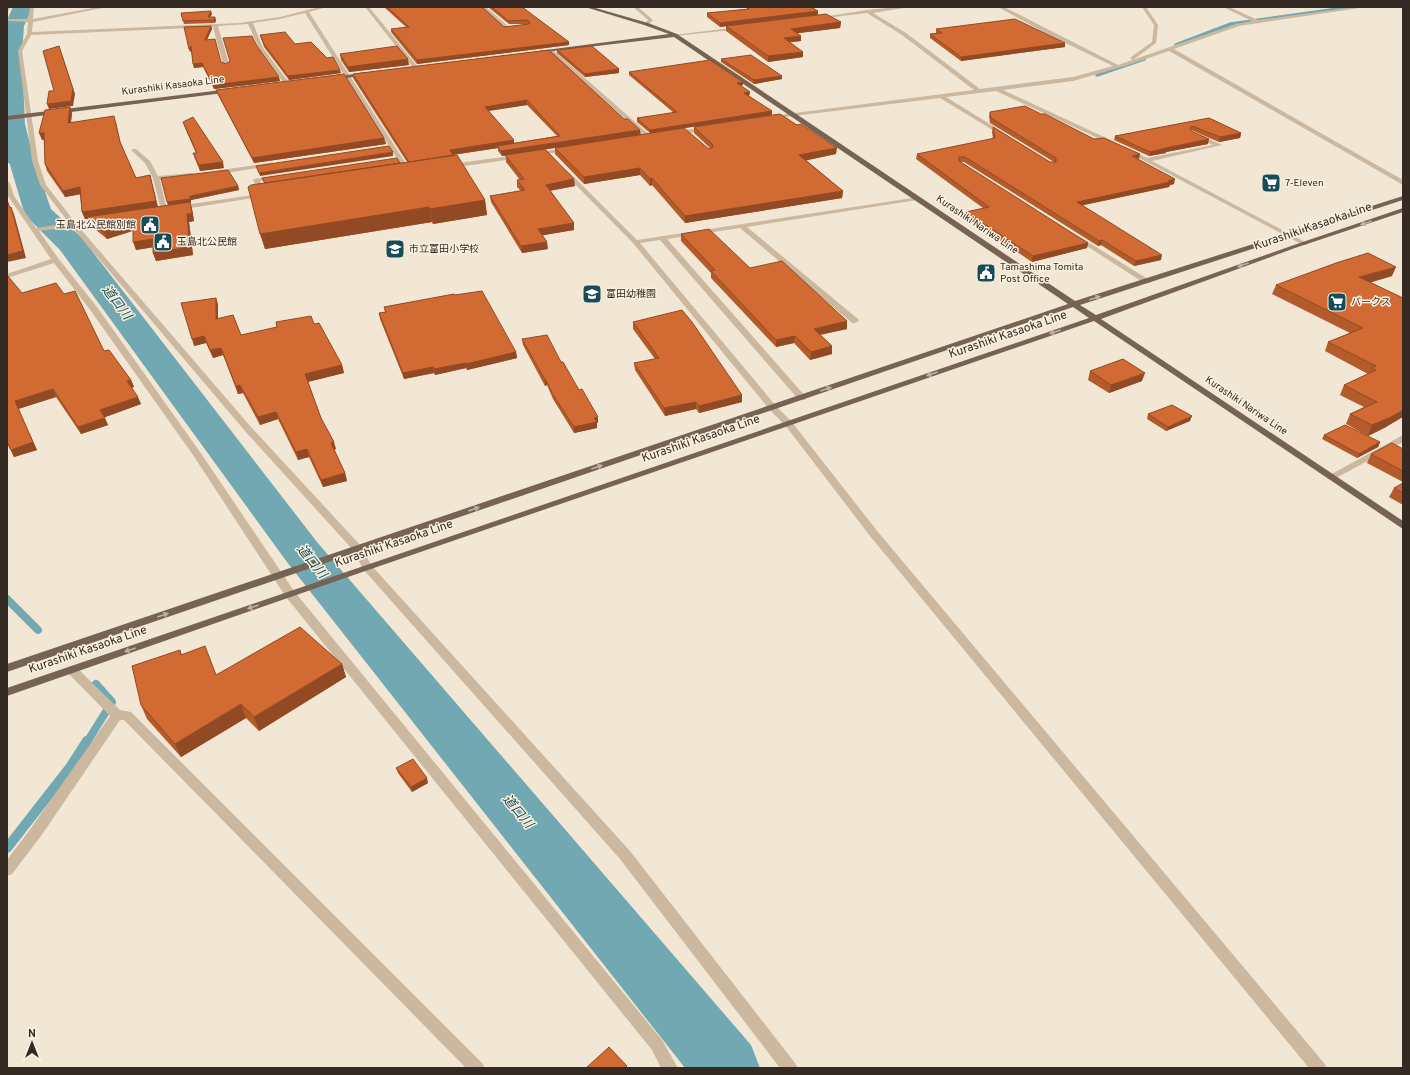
<svg xmlns="http://www.w3.org/2000/svg" width="1410" height="1075" viewBox="0 0 1410 1075" font-family="Overpass,'Noto Sans JP',sans-serif">
<style>
.lines{fill:none;stroke-linecap:round;stroke-linejoin:round}
.stream-far3{stroke:#71a8b1;stroke-width:3.5}
.stream-far2{stroke:#71a8b1;stroke-width:4.5}
.stream-far1{stroke:#71a8b1;stroke-width:8}
.stream{stroke:#71a8b1;stroke-width:10}
.river{fill:#71a8b1;fill-rule:evenodd}
.minor{fill:#cbb89f;fill-rule:evenodd}
.primary{fill:#776353;fill-rule:evenodd}
.wall{fill:#b45b2c;fill-rule:evenodd}
.shaded-wall{fill:#924a24}
.building{fill:#d16a33;stroke:#924a24}
.oneway{fill:#bfb1a1}
.labels{text-anchor:middle;dominant-baseline:central;stroke-width:3;stroke-linejoin:round;paint-order:stroke}
.far-street-label{font-size:10px;fill:#342a23;stroke:#faf1e0}
.far-poi-label{font-size:10px;fill:#342a23;stroke:#faf1e0;text-anchor:start}
.street-label{font-size:12px;fill:#342a23;stroke:#faf1e0}
.water-label{font-size:13px;font-style:italic;fill:#164d58;stroke:#faf1e0}
</style>
<rect width="100%" height="100%" fill="#f2e7d4"/>
<g class="lines">
<path class="stream-far3" d="M1176 45 1231 24 1352 7
M1097 75 1144 59"/>
<path class="stream-far2" d="M9 161 21 160"/>
<path class="stream-far1" d="M7 599 38 630
M87 742 112 702 96 684"/>
<path class="stream" d="M7 848 71 766 87 741"/>
<path class="river" d="M13 7H33L24 26 22 54 25 124 34 160 51 209 82 238 317 542 751 1045 760 1068H685L287 562 60 250 28 218 24 212 7 155V20Z"/>
<path class="minor" d="M7 7H11L7 12Z
M30 7H34L33 19 98 7H107L33 22 32 32 239 23 280 17 319 7H327L309 12 412 173 411 174 406 173 305 13 280 19 253 23 263 48 290 84 287 86 285 85 259 48 248 24 218 26 229 64 226 66 223 64 213 27 31 35 22 51 38 161 46 185 75 222 105 219V221L78 226 251 427 361 546 371 565 630 851 795 1063 798 1068H780L620 859 363 569 353 550 245 431 72 227 39 231 58 258 97 307 200 452 294 591 662 1040 678 1068H661L652 1050 286 597 193 455 91 311 54 263 7 278V274L51 259 8 196 7 181 10 183 14 196 36 228 69 223 40 185 32 161 18 51 27 34 28 22 7 21V19H28Z
M365 7H369L418 67V69H414Z
M481 7H486L508 26H517L519 27 505 29Z
M633 7H638L653 20 648 25H644L648 20Z
M897 7H910L873 13 906 33 980 89 1073 77 1113 66 1047 34 998 7H1004L1118 65 1236 24 1252 21 1223 7H1229L1258 20 1354 7H1366L1239 26 1174 49 1403 180V185L1169 51 1125 66 1073 81 1003 90 1115 142V144L1113 145 996 91 946 97 1006 134 1007 135 1004 137 940 98 769 119V117L771 116 974 90 902 35 867 13 817 19 815 18 867 10Z
M1142 7H1146L1158 25 1156 43 1133 60 1130 58 1131 57 1152 42 1154 25Z
M739 27 741 29 675 36 673 35Z
M549 50H553L651 136V138H647L549 52Z
M708 127 710 128V130L676 135 673 133 676 131Z
M1198 134 1222 145 1152 161 1307 243V245H1303L1124 150 1129 149 1147 158 1213 145 1196 137V135Z
M567 147 569 148V150L536 156 533 154Z
M132 149H136L150 161 158 176 192 173 195 175 192 177 160 180 167 210 166 211 161 210 153 178 145 163 132 151Z
M518 155 521 157 520 158 451 168 448 166 451 164Z
M269 163 272 165 271 166 214 175 211 173 214 171Z
M563 170H567L637 240 919 197 920 198 917 200 747 227 858 319 859 321 855 323H852L740 228 667 239 805 396 806 398 805 400H799L660 240 640 243 776 406 791 421 878 532 1324 1063 1327 1068H1309L870 536 785 425 770 410 633 243 563 172Z
M275 176 278 178 277 179 260 181 266 195 265 196 178 210 175 208 178 206 259 194 253 180 254 179Z
M1078 236 1080 237 1151 281 1150 283H1144L1076 239 1075 238Z
M1403 435V442L1334 479H1328L1326 477Z
M72 666 76 667 120 710 131 712 482 1063 485 1068H466L124 720H120L41 836 12 874 7 876V860L31 828 110 716 68 673 66 670 68 667Z"/>
<path class="primary" d="M585 7H592L648 23 677 34 1075 301 1403 196V200L1080 305 1096 315 1291 246 1403 208V212L1295 248 1101 319 1403 521V529L1094 321 371 569 7 696V688L1089 318 1073 307 7 672V664L1068 304 674 37 536 53 538 51 669 34 644 25Z
M365 72 368 74 367 75 333 80 330 78Z
M230 89 233 91 232 92 7 120V116Z"/>
</g>
<path class="wall" d="M384 7H482L504 27 528 24H509L488 7H522L569 42V45L417 64 391 32V29L406 27Z
M747 8 818 15 747 24 841 22 840 28 798 33 801 41 790 42 803 57 768 62 726 31V26L720 27 707 17V13L747 9Z
M181 13 212 14 210 17 216 20 215 23 184 24Z
M211 26 212 29 207 40 221 62 226 64 257 46 280 81 214 89 203 67 194 68 191 50 190 52 184 27Z
M936 29 1065 47 961 61 930 38V34L936 33Z
M260 35 295 44 341 73 289 80 264 47Z
M549 50 641 135 650 133 637 122V118L674 113 629 75V72L743 85 741 86 750 92 749 96 772 115 659 132 709 149 710 148 694 133V127L836 154 806 160 843 191 842 198 685 223 652 185 650 186 640 175 584 184 555 154V148L545 149 575 186 550 191 574 223V230L542 235 548 249 522 253 491 202 490 196 521 191 517 187V180H520L506 162V155L502 156 498 151V148L453 155 485 200 487 215 433 224 432 222 265 249 248 187 264 183 262 178 407 162 353 78V74ZM527 105 557 136 514 143 489 111Z
M557 50 619 73 585 77 557 53Z
M340 54 409 65 349 72 341 60Z
M721 59 782 76V79L754 84 721 62Z
M216 90 384 138 386 144 254 163 218 95Z
M70 107 72 113 71 122H116L121 145 136 178 150 175 158 207 168 205 238 186 239 190 191 200V203H190L192 209 194 221 189 222 193 255 156 261 153 253V247L136 250 133 231 107 239 90 225 88 219H85L82 212 80 194 65 197 47 171 45 164 44 139 42 140Z
M990 112 1041 114 1094 139 1138 159 1174 184 1170 185 1169 187 1082 205 1161 260 1134 266 1101 245 1098 246 964 162H960L1088 243 1087 248 1032 262 965 217 966 212 983 208 916 159 917 154 993 139 992 132 993 127 1050 162H1054L990 123 989 116Z
M1209 118 1241 133 1240 138 1219 142 1191 130H1190L1191 131 1208 144 1166 152V153L1149 156 1114 140 1115 136Z
M183 122 224 168 200 171 195 159 193 153H196L185 128Z
M681 234 750 268 847 329 820 335 832 346V354L810 360 794 343 776 347 711 278V273L681 241Z
M1392 276 1370 282 1386 427 1368 436 1346 424 1350 414 1364 407 1340 395 1344 385 1368 374 1325 351 1328 342 1350 333 1272 294 1276 285Z
M22 293 104 351 131 380 134 387 131 388 141 404 104 417 108 425 81 434 56 397 18 409 37 450 14 457 7 443Z
M455 295 516 352 517 358 467 370 466 368 435 375 434 373 404 379 380 319 379 313 385 312 384 307Z
M216 298 218 305V319L241 335 314 324 342 365 344 373 308 382 321 418 336 449 334 450 345 473 347 481 323 487 309 457 298 460 278 419 260 425 243 393 238 394 223 355 213 358 206 343 194 346Z
M633 322 742 395V402L699 413 696 409 665 416 635 370 634 363 655 359 633 329Z
M522 339 561 362 598 423H597V428L574 433 553 399 547 385 545 386 523 345Z
M1090 371 1142 381 1109 393 1088 380Z
M1148 414 1190 421 1166 431 1147 419Z
M1324 435 1380 442 1378 447 1357 458 1322 439Z
M1403 449V482L1367 463 1371 454Z
M1403 483V505L1389 497 1394 488Z
M180 650 182 655 216 675 342 664 346 677 259 731 246 718 181 757 147 719 141 705Z
M396 768 428 783 412 792 398 773Z"/>
<path class="shaded-wall" d="M211 11 212 14 208 20V17Z
M818 11V15L720 27V23Z
M215 17 216 20 215 23 214 20Z
M841 22 840 28 791 34V29Z
M211 26 212 29 205 43V40Z
M801 36V41L784 43V38Z
M569 42V45L417 64V60Z
M1065 43V47L961 61V57Z
M59 46 75 94 73 106 49 109 47 104 71 101Z
M191 46 192 49 190 52 189 49Z
M803 52V57L768 62V56Z
M408 59 409 65 349 72 348 67Z
M202 63 203 67 194 68 193 64Z
M619 69V73L585 77V74Z
M340 70 341 73 289 80 288 76Z
M782 76V79L754 84V80Z
M279 77 280 81 214 89 213 85Z
M743 82V85L737 86V83Z
M750 92 749 96H744V93Z
M527 100V105L486 111 485 107Z
M70 107 72 113 70 129 68 123Z
M772 111V115L650 133V130Z
M640 130 641 135 502 156 501 151Z
M39 133H44L47 139 42 140Z
M1241 133 1240 138 1219 142 1220 137Z
M384 138 386 144 254 163 252 158Z
M1209 139 1208 144 1166 152V153L1149 156 1150 152 1166 148Z
M514 140V145L497 146 498 148 451 155 450 150Z
M837 148 836 154 799 162V155Z
M393 152V156L260 176 259 173Z
M1140 154 1139 159 1132 156Z
M223 162 224 168 200 171 199 165Z
M640 168V175L584 184V177Z
M150 175 158 208 87 217 88 219H85L82 212Z
M652 178V185L650 186V179Z
M574 179 575 186 547 191 546 185Z
M1175 179 1174 184 1170 185 1169 187 1075 207 1077 202Z
M238 186 239 190 191 200V203H190L192 209 194 221 189 222 193 255 156 261 153 253 187 214 168 206 167 202 190 196Z
M80 187 82 194 65 197 63 191Z
M843 191 842 198 685 223V216Z
M485 200 487 215 433 224 430 209Z
M11 207 14 214 26 258 7 262V255Z
M429 207 432 222 265 249 260 234Z
M133 223 135 230 107 239 104 232Z
M574 223V230L539 236 538 229Z
M153 239 155 247 136 250 133 242Z
M1102 240 1101 245 1098 246 1099 241Z
M547 242 548 249 522 253 521 246Z
M1088 243 1087 248 1032 262 1033 256Z
M1162 255 1161 260 1134 266 1136 261Z
M1396 267 1392 276 1356 287 1359 277Z
M216 298 218 305V326L216 319Z
M847 321V329L813 336 814 329Z
M204 336 206 343 194 346 192 339Z
M795 336 794 343 776 347V340Z
M832 346V354L810 360 811 352Z
M221 348 223 355 213 358 210 350Z
M516 352 517 358 467 370 466 364Z
M466 363V368L435 375 434 369Z
M342 365 344 373 307 382 305 374Z
M433 367 434 373 404 379 403 373Z
M1145 373 1142 381 1109 393 1111 385Z
M131 380 134 387 129 388 127 381Z
M545 380H546L547 385 545 386Z
M240 385 243 393 238 394 236 386Z
M53 389 56 397 18 409 37 450 14 457 11 450 15 401Z
M742 395V402L699 413V406Z
M138 397 141 404 103 418 100 410Z
M696 402V409L665 416 664 408Z
M1403 410V417L1386 427 1368 436 1372 425Z
M276 412 278 419 260 425 258 417Z
M1192 416 1190 421 1166 431 1168 427Z
M598 417V423H597V428L574 433V427L594 418Z
M105 418 108 425 81 434 78 427Z
M334 442 336 449 332 450 331 443Z
M1380 442 1378 447 1357 458 1359 454Z
M307 449 309 457 298 460 296 452Z
M345 473 347 481 323 487 321 480Z
M342 664 346 677 259 731 254 717Z
M241 704 246 718 181 757 175 744Z
M427 778 428 783 412 792 411 787Z"/>
<path class="building" d="M387 7H482L504 27 529 24 530 22 527 20 508 21 492 7H522L569 42 417 60 391 29 409 27Z
M752 7H811L818 11 720 23 707 13 749 9 747 8Z
M211 11 208 17H215L214 20 183 21 181 13Z
M826 14 841 22 791 29 801 36 784 38 803 52 768 56 726 26Z
M1015 19 1065 43 961 57 930 34 942 33 936 29Z
M211 26 205 40 215 39 221 62 226 64 230 61 223 38 252 36 257 46 279 77 213 85 202 63 193 64 191 46 189 49 184 27Z
M285 32 295 44 311 42 327 58 333 57 340 70 288 76 264 44 260 35Z
M59 46 73 89 71 101 47 104 49 91H54L43 51Z
M397 46 408 59 348 67 340 54Z
M592 46 619 69 585 74 557 50Z
M549 50 624 119H628L640 130 501 151 497 146 560 136 527 100 485 107 514 140 450 150 453 155 409 162 353 74Z
M751 55 782 76 754 80 721 59Z
M710 60 743 82 737 83 750 92 744 93 772 111 650 130 637 118 677 112 629 72Z
M344 74 384 138 252 158 216 90Z
M1025 106 1041 114H1045L1094 139 1104 138 1140 154 1132 156 1175 179 1168 181 1170 182 1077 202 1162 255 1136 261 1102 240 1099 241 965 157H959V161L1088 243 1033 256 966 212 989 207 917 154 995 138 993 127 1050 162H1056V158L991 118 990 112Z
M70 107 68 123 114 116 120 142 136 178 150 175 156 201 82 212 80 187 63 191 45 164 44 133H39L45 110Z
M780 114 797 125 801 124 837 148 799 155 843 191 685 216 652 178 650 179 640 168 584 177 555 148 684 128 709 149 713 147 712 144 694 127Z
M193 117 223 162 199 165 193 153H197L183 122Z
M1209 118 1241 133 1220 137 1192 126 1190 128 1191 131 1209 139 1166 148H1167L1150 152 1115 136Z
M389 146 393 152 259 173 256 166Z
M545 149 574 179 546 185 574 223 538 229 547 242 521 246 490 196 525 190 517 180 524 179 505 155Z
M457 155 485 200 430 209 429 207 260 234 248 187 251 185Z
M397 158 400 163 265 183 262 178Z
M228 170 238 186 190 196V199L167 202 161 178Z
M7 200 10 208 11 207 23 251 7 255Z
M190 202 192 213 187 214 190 247 153 253V239L133 242V223L104 232 87 217Z
M709 229 750 268 782 261 847 321 814 329 832 346 811 352 795 336 776 340 711 271 715 270 681 234Z
M1368 253 1396 267 1359 277 1403 298V410L1391 417 1372 425 1350 414 1377 402 1344 385 1376 370 1371 368 1376 366 1328 342 1363 328 1276 285 1336 263Z
M7 275 22 293 56 283 64 294 75 291 104 351 109 350 131 380 127 381 138 397 100 410 105 418 78 427 53 389 15 401 33 442 11 450 7 442Z
M482 291 516 352 466 364V363L434 369 433 367 403 373 379 313 386 312 384 307 454 294 455 295Z
M216 298V319L233 315 241 335 277 327 276 322 311 316 314 324 319 323 342 365 305 374 321 418 334 442 331 443 345 473 321 480 307 449 296 452 276 412 258 417 240 385 236 386 221 348 210 350 204 336 192 339 181 303Z
M682 310 692 322 742 395 699 406 696 402 664 408 634 363 659 358 633 322Z
M547 335 561 362H563L579 390 582 389 598 417 594 418 597 422 574 427 552 393 546 380H545L522 339Z
M1123 359 1145 373 1111 385 1090 371Z
M1172 405 1192 416 1168 427 1148 414Z
M1345 425 1380 442 1359 454 1324 435Z
M1392 443 1403 449V471L1371 454Z
M1403 483V493L1394 488Z
M300 627 342 664 254 717 241 704 175 744 141 705 132 666 180 650 181 655 205 646 216 675Z
M413 759 427 778 411 787 396 768Z
M609 1047 627 1066 625 1068H586Z"/>
<defs><path id="oneway-solid" d="M-6-.8H1V-3.2L6.5 0L1 3.2V.8H-6Z"/></defs>
<g class="oneway">
<use href="#oneway-solid" transform="translate(1366 223) rotate(161)"/>
<use href="#oneway-solid" transform="translate(1243 265) rotate(160)"/>
<use href="#oneway-solid" transform="translate(1095 298) rotate(-18)"/>
<use href="#oneway-solid" transform="translate(1055 332) rotate(161)"/>
<use href="#oneway-solid" transform="translate(932 374) rotate(161)"/>
<use href="#oneway-solid" transform="translate(826 389) rotate(-19)"/>
<use href="#oneway-solid" transform="translate(597 467) rotate(-19)"/>
<use href="#oneway-solid" transform="translate(474 509) rotate(-19)"/>
<use href="#oneway-solid" transform="translate(253 607) rotate(161)"/>
<use href="#oneway-solid" transform="translate(163 615) rotate(-19)"/>
<use href="#oneway-solid" transform="translate(130 650) rotate(161)"/>
</g>
<defs>
<symbol id="supermarket-square" viewBox="-11 -11 22 22"><rect x="-9" y="-9" width="18" height="18" rx="4" fill="#164d58" stroke="#faf1e0"/><path d="M-6-5.5h2.5l.6 2H6L4.5 2H-2.5L-4.4-4H-6ZM-1.5 3.2a1.3 1.3 0 1 0 .1 0ZM3 3.2a1.3 1.3 0 1 0 .1 0Z" fill="#fff"/></symbol>
<symbol id="civic-square" viewBox="-11 -11 22 22"><rect x="-9" y="-9" width="18" height="18" rx="4" fill="#164d58" stroke="#faf1e0"/><path d="M-.6-6.5H3V-4.5H.6V-3L4-1V1h2V6H-6V1h2V-1L-.6-3ZM-1.2 2.5V6h2.4V2.5Z" fill="#fff"/></symbol>
<symbol id="school-square" viewBox="-11 -11 22 22"><rect x="-9" y="-9" width="18" height="18" rx="4" fill="#164d58" stroke="#faf1e0"/><path d="M0-5L7-2L0 1L-7-2ZM-4 1L0 2.5L4 1V4Q0 6-4 4Z" fill="#fff"/></symbol>
</defs>
<g fill-rule="evenodd">
<use href="#supermarket-square" x="1260" y="172" width="22" height="22"/>
<use href="#civic-square" x="139" y="214" width="22" height="22"/>
<use href="#civic-square" x="152" y="231" width="22" height="22"/>
<use href="#school-square" x="384" y="238" width="22" height="22"/>
<use href="#civic-square" x="975" y="262" width="22" height="22"/>
<use href="#school-square" x="581" y="283" width="22" height="22"/>
<use href="#supermarket-square" x="1326" y="291" width="22" height="22"/>
</g>
<g class="labels">
<g class="far-street-label">
<text transform="translate(173 86) rotate(-7)">Kurashiki Kasaoka Line</text>
<text transform="translate(977 225) rotate(34)">Kurashiki Nariwa Line</text>
<text transform="translate(1246 406) rotate(34)">Kurashiki Nariwa Line</text>
</g>
<g class="far-poi-label">
<text x="1285" y="183">7-Eleven</text>
<text x="136" y="225" text-anchor="end">玉島北公民館別館</text>
<text x="177" y="242">玉島北公民館</text>
<text x="409" y="249">市立富田小学校</text>
<text x="1000" y="267">Tamashima Tomita<tspan x="1000" dy="12">Post Office</tspan></text>
<text x="606" y="294">富田幼稚園</text>
<text x="1351" y="302">パークス</text>
</g>
<g class="street-label">
<text transform="translate(1313 227) rotate(-19)">Kurashiki Kasaoka Line</text>
<text transform="translate(1008 335) rotate(-19)">Kurashiki Kasaoka Line</text>
<text transform="translate(701 439) rotate(-19)">Kurashiki Kasaoka Line</text>
<text transform="translate(394 544) rotate(-19)">Kurashiki Kasaoka Line</text>
<text transform="translate(88 650) rotate(-19)">Kurashiki Kasaoka Line</text>
</g>
<g class="water-label">
<text transform="translate(116 303) rotate(53)">道口川</text>
<text transform="translate(311 562) rotate(51)">道口川</text>
<text transform="translate(517 812) rotate(50)">道口川</text>
</g>
</g>
<rect width="1410" height="1075" fill="none" stroke="#342a23" stroke-width="16"/>
<g transform="translate(32 1043)" stroke="#faf1e0" stroke-width="3" paint-order="stroke">
<path d="M0-3L7 15L0 10L-7 15Z" fill="#342a23"/>
<text y="-6" font-size="11" font-weight="bold" text-anchor="middle" fill="#342a23">N</text>
</g>
</svg>
